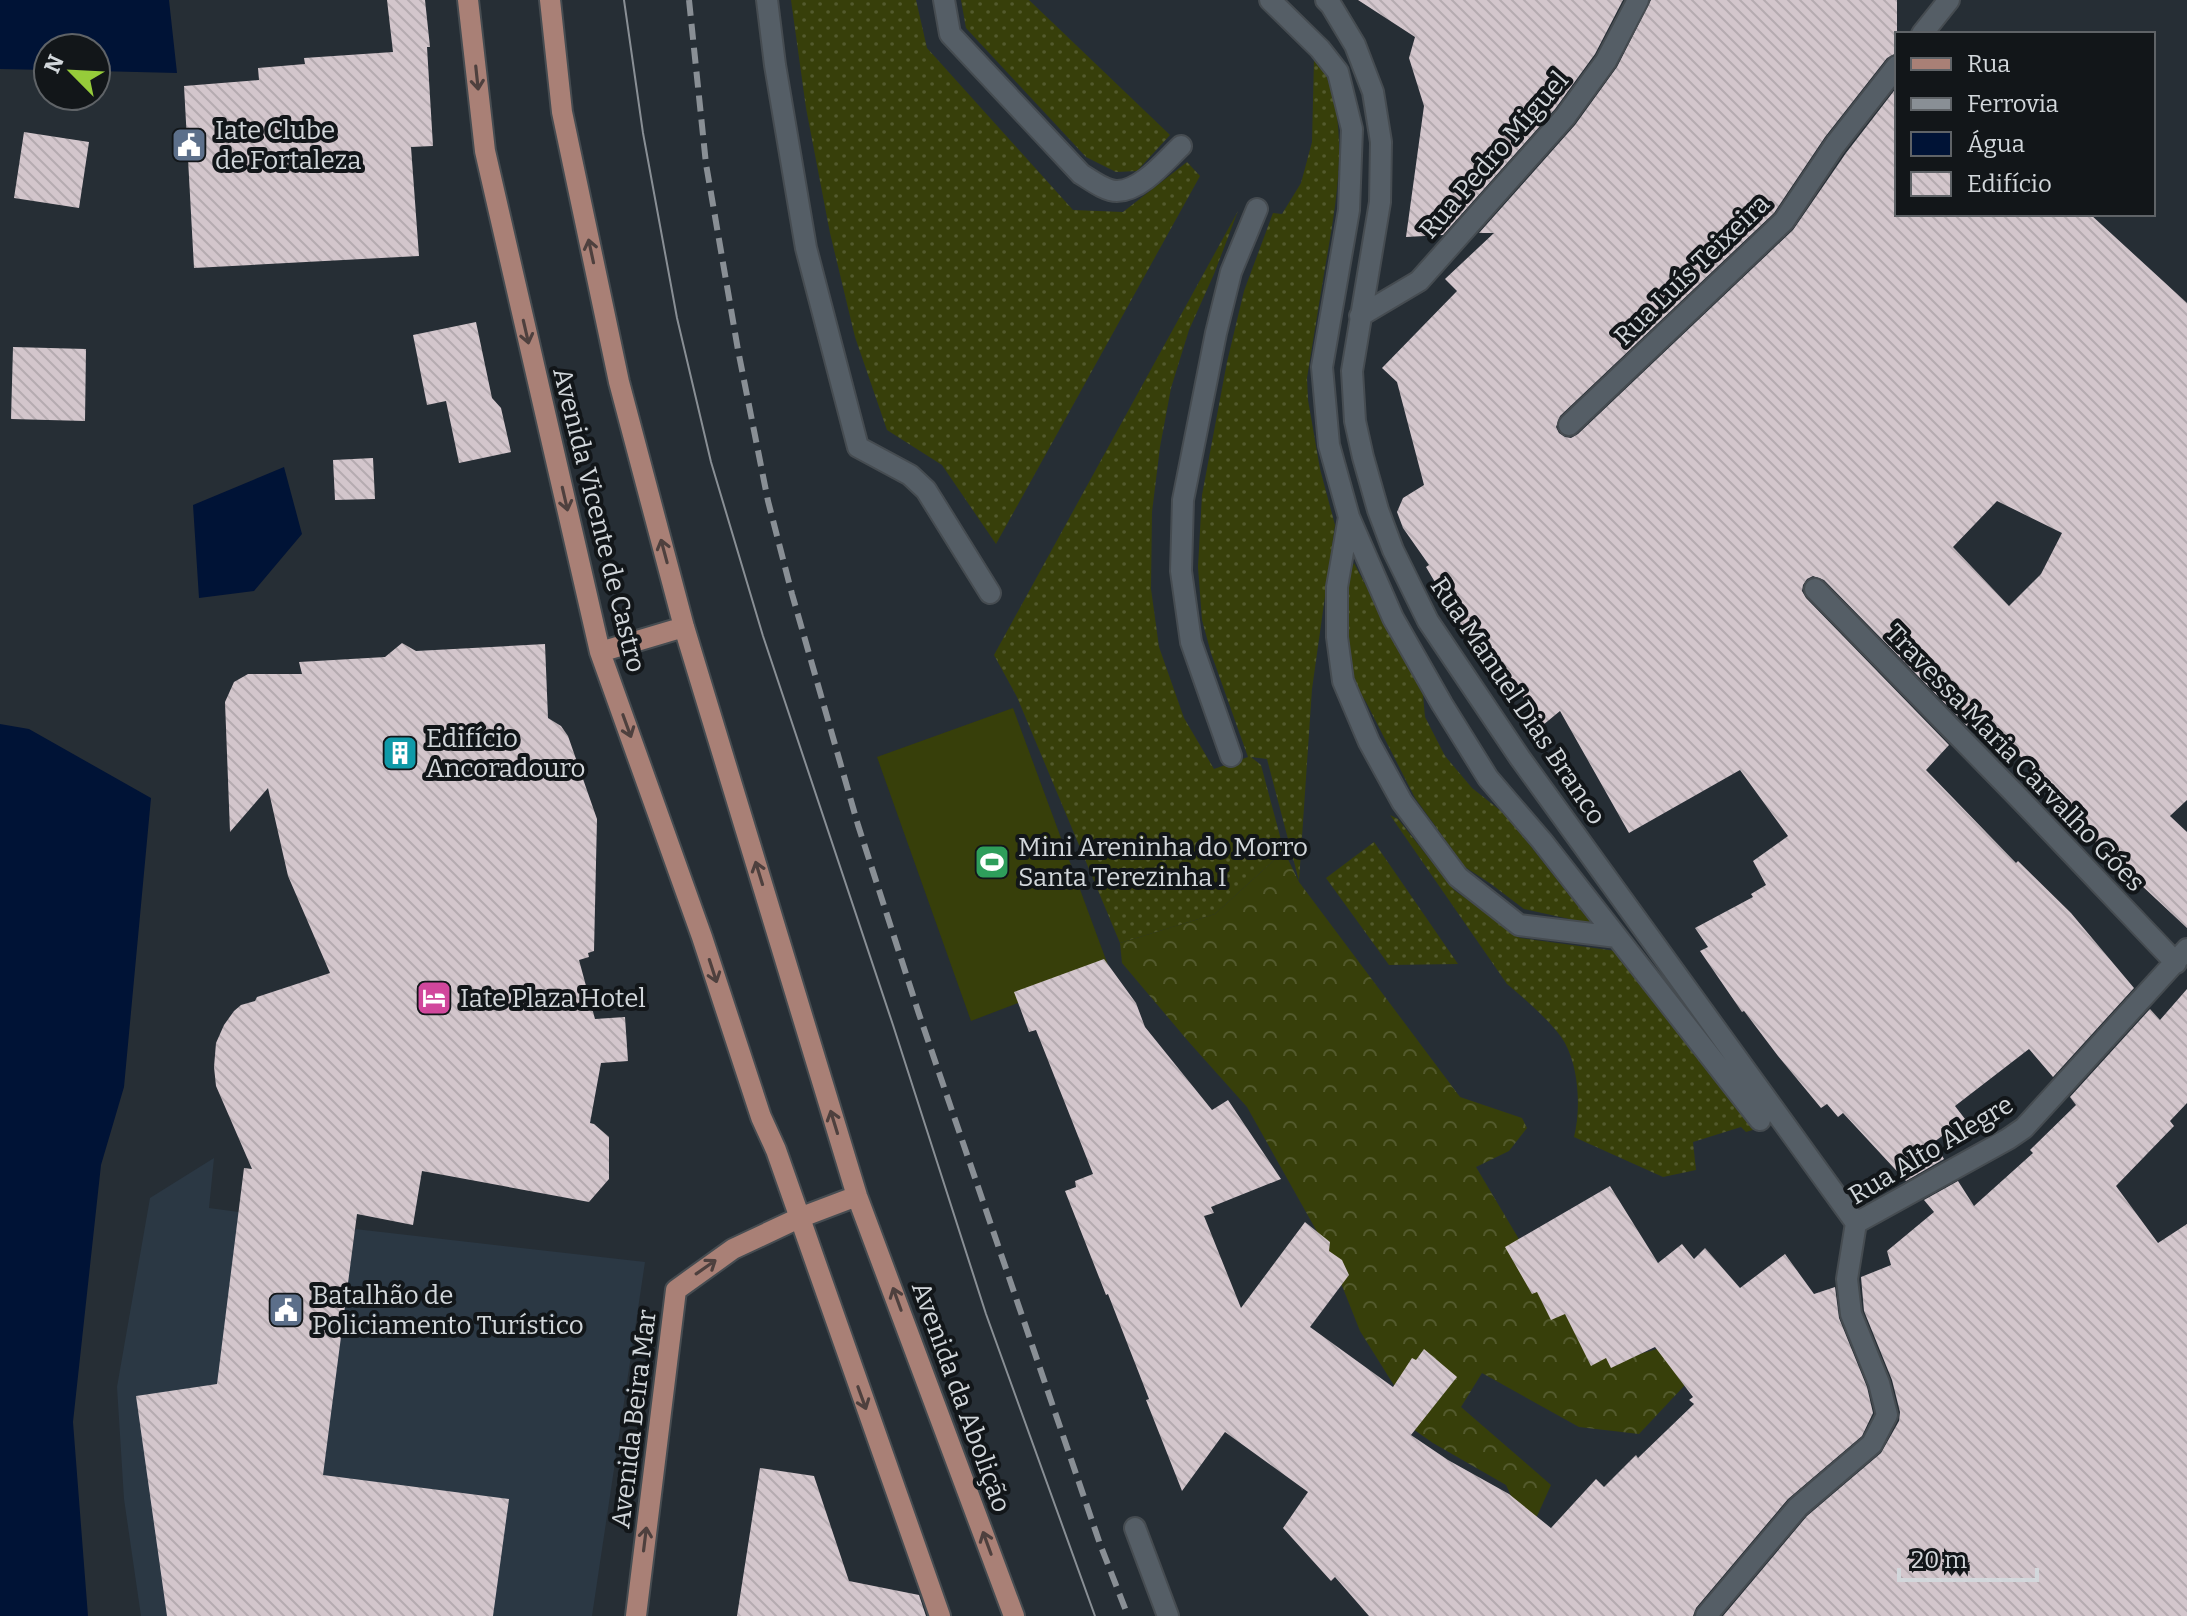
<svg xmlns="http://www.w3.org/2000/svg" width="2187" height="1616" viewBox="0 0 2187 1616" font-family="Bitter,serif">
<style>
.built{fill:#2b3844}
.grass{fill:url(#grass-dots)}
.forest{fill:url(#forest-crowns)}
.garden{fill:#373f0a}
.water{fill:#001336}
.building{fill:url(#building-back-hatch);fill-rule:evenodd}
.lines{fill:none;stroke-linecap:round;stroke-linejoin:round}
.minor-casing{stroke:#464c51;stroke-width:24}
.major-casing{stroke:#464c51;stroke-width:24}
.minor{stroke:#555e66;stroke-width:20}
.major{stroke:#a98076;stroke-width:20}
.tram{stroke:#898f95;stroke-width:2}
.rail{stroke:#898f95;stroke-width:6;stroke-dasharray:16 8;stroke-linecap:butt}
.oneway{stroke:#4e403e}
.labels{text-anchor:middle;dominant-baseline:central;stroke-width:8;stroke-linejoin:round;paint-order:stroke}
.poi-label{font-size:26px;fill:#d2d7db;stroke:#121619;text-anchor:start}
.street-label{font-size:26px;fill:#d2d7db;stroke:#121619}
</style>
<defs>
<pattern id="grass-dots" width="8" height="8" patternUnits="userSpaceOnUse" patternTransform="scale(2)"><rect width="8" height="8" fill="#373f0a"/><path d="M2 2h.1M6 6h.1" fill="none" stroke="#535a2d" stroke-width="1.8" stroke-linecap="round"/></pattern>
<pattern id="forest-crowns" width="20" height="18" patternUnits="userSpaceOnUse" patternTransform="scale(2)"><rect width="20" height="18" fill="#373f0a"/><path d="M2 6a3 3 0 1 1 6 0M12 15a3 3 0 1 1 6 0" fill="none" stroke="#535a2d"/></pattern>
<pattern id="building-back-hatch" width="6" height="6" patternUnits="userSpaceOnUse" patternTransform="scale(2)"><rect width="6" height="6" fill="#d3c6cc"/><path d="M-1 5l2 2M0 0l6 6M5-1l2 2" fill="none" stroke="#b5abb0"/></pattern>
</defs>
<rect width="100%" height="100%" fill="#262e35"/>
<path class="built" d="M214 1158 209 1208 239 1212 331 1407 355 1229 645 1262 592 1616H141L124 1499 117 1387 150 1198Z"/>
<path class="grass" d="M791 0H916L927 48 1073 210 1123 212 1187 162 1200 176 996 544 942 465 887 430 855 337 830 233 806 108Z
M961 0H1029L1170 135 1137 171 1116 172 1086 157 966 28Z
M1314 58C1319 64 1325 71 1327 78 1350 135 1335 210 1325 268 1319 304 1313 341 1307 378L1308 400 1320 469 1335 525 1312 689 1299 881 1267 759 1251 757 1261 765 1284 851 1215 914 1120 943 1017 697 994 655 1238 211 1214 274 1189 330 1171 388 1160 447 1152 512 1151 589 1159 647 1184 718 1214 769 1248 757 1211 653 1202 620 1198 567 1202 495 1227 362 1244 291 1273 213 1282 214 1301 183 1312 142Z
M1354 563 1423 695 1425 717 1445 756 1472 788 1506 815 1592 924 1524 909 1491 884 1465 867 1415 798 1366 702 1352 680 1345 587Z
M1390 815 1398 819 1454 890 1520 938 1616 951 1688 1045 1756 1129 1746 1132 1741 1127 1693 1142 1696 1170 1663 1177 1574 1137C1581 1109 1579 1069 1565 1043 1555 1025 1524 998 1507 984Z
M1374 842 1458 964 1389 965 1326 878Z"/>
<path class="forest" d="M1284 851 1299 882 1460 1097 1522 1118 1527 1128 1509 1151 1476 1167 1545 1283 1620 1360 1660 1348 1685 1385 1639 1434 1579 1427 1482 1373 1461 1407 1551 1485 1529 1534 1506 1485 1433 1443 1390 1413 1395 1387 1360 1331 1329 1253 1247 1107 1188 1041 1122 963 1120 943 1215 914Z"/>
<path class="garden" d="M1013 708 1109 968 971 1021 877 757Z"/>
<path class="water" d="M0 0H169L177 73 96 71V48H48V70L0 69Z
M284 467 302 534 254 591 199 598 193 505Z
M0 724 29 729 151 798 124 1087 101 1165 73 1422 88 1616H0Z"/>
<path class="building" d="M387 0H425L430 47H427L433 146 411 147 419 256 194 268 184 86 259 80 258 68 305 64 304 58 393 52Z
M1358 0H1623L1595 54 1555 109 1443 235 1406 237 1424 106 1409 58 1415 37Z
M1651 0H1897V53L1887 58 1825 137 1774 213 1560 416 1556 427 1559 433 1565 437 1571 438 1578 434 1793 230 1846 153 1897 87V214H2090L2187 303V800L2170 816 2187 832V928L2063 812 2071 803 2011 748 2006 753 1987 734 1983 738 1969 725 1967 726 1824 580 1813 576 1807 579 1803 585 1802 591 1806 598 1949 745 1926 770 2016 863 2018 861 2071 913 2134 988 2053 1077 2029 1049 1955 1106 1965 1119 1934 1142 1944 1159 1906 1181 1843 1113 1838 1117 1827 1104 1821 1108 1778 1056 1744 1011 1742 1012 1700 951 1708 947 1695 928 1753 897 1751 894 1766 885 1753 861 1788 836 1740 770 1629 833 1560 711 1543 725 1480 637 1471 643 1426 567 1429 565 1403 528 1397 512 1403 498 1424 485 1397 382 1382 368 1457 291 1445 279 1494 233H1479L1575 125 1617 67ZM1997 501 2062 533 2041 574 2009 606 1953 547Z
M24 132 89 142 79 208 14 198Z
M476 322 492 398 501 408 511 452 459 463 446 401 427 405 413 335Z
M13 347 86 349 85 421 11 419Z
M373 458 375 499 335 500 333 460Z
M402 643 416 651 545 644 548 718 561 726 568 736 597 819 594 951 588 953 589 957 579 960 595 1019 625 1017 628 1061 601 1063 590 1123 594 1124 609 1137V1179L589 1202 422 1171 413 1225 357 1214 323 1475 509 1499 493 1616H167L136 1396 217 1384 244 1168 252 1169 216 1086 214 1067 216 1043 224 1025 234 1011 241 1005 255 1001 257 997 330 973 288 876 268 788 230 832 225 702 234 682 248 674H302L299 662 385 657Z
M1104 959 1136 1003 1145 1027 1212 1110 1228 1100 1281 1179 1211 1207 1214 1213 1204 1216 1241 1308 1305 1222 1330 1242 1329 1251 1342 1260 1349 1275 1310 1327 1393 1387 1412 1358 1416 1360 1424 1349 1457 1377 1411 1435 1448 1460 1509 1494 1551 1528 1596 1479 1604 1487 1636 1455 1638 1458 1694 1404 1689 1400 1693 1397 1655 1347 1611 1368 1606 1358 1591 1366 1565 1314 1551 1320 1537 1292 1532 1294 1505 1247 1610 1186 1658 1263 1682 1244 1694 1259 1705 1248 1740 1288 1785 1254 1814 1294 1835 1287 1839 1318 1867 1387 1873 1413 1862 1436 1788 1499 1696 1608 1693 1616H1369L1335 1577 1331 1581 1283 1528 1308 1492 1225 1432 1182 1491 1146 1400 1149 1399 1108 1294 1106 1295 1065 1191 1076 1187 1075 1181 1093 1174 1036 1030 1029 1032 1014 992Z
M2187 989V1103L2170 1121 2174 1126 2116 1186 2158 1243 2187 1224V1616H1723L1807 1516 1881 1453 1899 1421 1900 1412 1892 1380 1864 1311 1861 1277 1891 1265 1887 1251 1934 1212 1924 1200 1958 1181 1974 1206 2033 1153 2030 1150 2076 1105 2070 1097 2150 1009 2160 1020Z
M760 1468 814 1476 849 1581 919 1595 926 1616H737Z"/>
<g class="lines">
<defs>
<path id="minor" d="M767 0 775 65 806 248 858 447 910 475 926 490 990 593
M944 0 950 34 1081 174C1091 180 1105 191 1117 191 1141 191 1165 161 1181 146
M1270 0 1320 49 1338 72 1352 129 1349 210 1322 367 1329 445 1349 517 1393 618 1442 704 1488 778 1542 841 1760 1120
M1326 0 1331 5 1355 45 1373 92 1381 142 1380 202 1352 371 1355 421 1363 457 1378 510 1393 550 1428 621 1520 758 1856 1223
M1922 34 1949 0
M1360 316 1419 281 1565 117 1606 61 1638 0
M1569 425 1784 221 1835 145 1897 66
M1349 517 1337 587V637L1343 681 1369 742 1402 802 1458 877 1519 925 1617 937
M1815 589 2021 800 2176 963
M1231 756 1191 642 1181 571 1183 500 1216 333 1231 272 1257 209
M1135 1528 1168 1616
M1706 1616 1798 1507 1872 1444 1887 1415 1879 1383 1851 1314 1847 1279 1856 1223 2008 1139 2024 1128 2187 949"/>
<path id="major" d="M468 0 485 151 600 652 702 937 761 1117 776 1150 940 1616
M550 0 562 112 619 382 684 627 857 1196 1014 1616
M600 652 684 627
M636 1616 676 1290 733 1249 799 1218 857 1196"/>
</defs>
<use href="#minor" class="minor-casing"/>
<use href="#major" class="major-casing"/>
<use href="#minor" class="minor"/>
<use href="#major" class="major"/>
<path class="tram" d="M624 0 643 133 677 318 711 462 763 636 893 1025 986 1314 1095 1616"/>
<path class="rail" d="M689 0 706 164 738 350 768 501 792 594 858 825 919 1014 1100 1544 1128 1616"/>
</g>
<defs><path id="oneway-shaft" d="M-6 0H5M1.5-3L5.5 0L1.5 3" fill="none" stroke-width="1.6" stroke-linecap="round" stroke-linejoin="round" transform="scale(2)"/></defs>
<g class="oneway">
<use href="#oneway-shaft" transform="translate(477 78) rotate(84)"/>
<use href="#oneway-shaft" transform="translate(591 251) rotate(-102)"/>
<use href="#oneway-shaft" transform="translate(526 332) rotate(77)"/>
<use href="#oneway-shaft" transform="translate(565 499) rotate(77)"/>
<use href="#oneway-shaft" transform="translate(664 551) rotate(-105)"/>
<use href="#oneway-shaft" transform="translate(627 726) rotate(70)"/>
<use href="#oneway-shaft" transform="translate(759 873) rotate(-107)"/>
<use href="#oneway-shaft" transform="translate(713 971) rotate(72)"/>
<use href="#oneway-shaft" transform="translate(834 1122) rotate(-107)"/>
<use href="#oneway-shaft" transform="translate(706 1267) rotate(-35)"/>
<use href="#oneway-shaft" transform="translate(897 1299) rotate(-110)"/>
<use href="#oneway-shaft" transform="translate(862 1398) rotate(70)"/>
<use href="#oneway-shaft" transform="translate(645 1539) rotate(-83)"/>
<use href="#oneway-shaft" transform="translate(987 1543) rotate(-110)"/>
</g>
<defs>
<symbol id="civic-square" viewBox="-11 -11 22 22"><rect x="-9" y="-9" width="18" height="18" rx="4" fill="#5c6f8a" stroke="#121619"/><path d="M-.6-6.5H3V-4.5H.6V-3L4-1V1h2V6H-6V1h2V-1L-.6-3ZM-1.2 2.5V6h2.4V2.5Z" fill="#fff"/></symbol>
<symbol id="building-square" viewBox="-11 -11 22 22"><rect x="-9" y="-9" width="18" height="18" rx="4" fill="#0f9aa8" stroke="#121619"/><path d="M-4-6H4V6H1V3H-1V6H-4ZM-2.5-4.3h1.7v1.8h-1.7ZM.8-4.3h1.7v1.8H.8ZM-2.5-1h1.7V.8h-1.7ZM.8-1h1.7V.8H.8Z" fill="#fff"/></symbol>
<symbol id="stadium-square" viewBox="-11 -11 22 22"><rect x="-9" y="-9" width="18" height="18" rx="4" fill="#2e9e5b" stroke="#121619"/><path d="M0-5a6.5 5 0 1 0 0 10a6.5 5 0 1 0 0-10ZM-3.5-1.8h7v3.6h-7Z" fill="#fff"/></symbol>
<symbol id="hotel-square" viewBox="-11 -11 22 22"><rect x="-9" y="-9" width="18" height="18" rx="4" fill="#d1479c" stroke="#121619"/><path d="M-6-4.5h1.5V1H6V5H4.5V3h-9V5H-6ZM-4 0a1.8 1.8 0 1 1 3.6 0ZM.5 0V-2.5h3Q6-2.5 6 0Z" fill="#fff"/></symbol>
</defs>
<g fill-rule="evenodd">
<use href="#civic-square" x="169" y="125" width="40" height="40"/>
<use href="#building-square" x="380" y="733" width="40" height="40"/>
<use href="#stadium-square" x="972" y="842" width="40" height="40"/>
<use href="#hotel-square" x="414" y="978" width="40" height="40"/>
<use href="#civic-square" x="266" y="1290" width="40" height="40"/>
</g>
<g class="labels">
<g class="poi-label">
<text x="215" y="130">Iate Clube<tspan x="215" dy="30">de Fortaleza</tspan></text>
<text x="426" y="738">Edifício<tspan x="426" dy="30">Ancoradouro</tspan></text>
<text x="1018" y="847">Mini Areninha do Morro<tspan x="1018" dy="30">Santa Terezinha I</tspan></text>
<text x="460" y="998">Iate Plaza Hotel</text>
<text x="312" y="1295">Batalhão de<tspan x="312" dy="30">Policiamento Turístico</tspan></text>
</g>
<g class="street-label">
<text transform="translate(1494 155) rotate(-49)">Rua Pedro Miguel</text>
<text transform="translate(1692 270) rotate(-44)">Rua Luís Teixeira</text>
<text transform="translate(599 520) rotate(76)">Avenida Vicente de Castro</text>
<text transform="translate(1518 701) rotate(56)">Rua Manuel Dias Branco</text>
<text transform="translate(2015 758) rotate(46)">Travessa Maria Carvalho Góes</text>
<text transform="translate(1931 1150) rotate(-31)">Rua Alto Alegre</text>
<text transform="translate(961 1397) rotate(70)">Avenida da Abolição</text>
<text transform="translate(634 1419) rotate(-83)">Avenida Beira Mar</text>
</g>
</g>
<rect x="1895" y="32" width="260" height="184" fill="#121619" stroke="#5f6367" stroke-width="2"/>
<rect x="1911" y="58" width="40" height="12" fill="#a98076" stroke="#5f6367" stroke-width="2"/>
<text x="1967" y="72" font-size="24" fill="#d2d7db">Rua</text>
<rect x="1911" y="98" width="40" height="12" fill="#898f95" stroke="#5f6367" stroke-width="2"/>
<text x="1967" y="112" font-size="24" fill="#d2d7db">Ferrovia</text>
<rect x="1911" y="132" width="40" height="24" fill="#001336" stroke="#5f6367" stroke-width="2"/>
<text x="1967" y="152" font-size="24" fill="#d2d7db">Água</text>
<rect x="1911" y="172" width="40" height="24" fill="url(#building-back-hatch)" stroke="#5f6367" stroke-width="2"/>
<text x="1967" y="192" font-size="24" fill="#d2d7db">Edifício</text>
<g transform="translate(72 72) rotate(294)"><circle r="38" fill="#121619" stroke="#5f6367" stroke-width="2"/>
<path d="M0-6L14 30L0 20L-14 30Z" fill="#96cc3a"/>
<text y="-12" font-size="22" font-weight="bold" text-anchor="middle" fill="#d2d7db">N</text>
</g>
<path d="M1899 1568v12h138v-12" fill="none" stroke="#d2d7db" stroke-width="4"/>
<text x="1911" y="1568" font-size="24" fill="#d2d7db" stroke="#121619" stroke-width="6" paint-order="stroke">20 m</text>
</svg>
